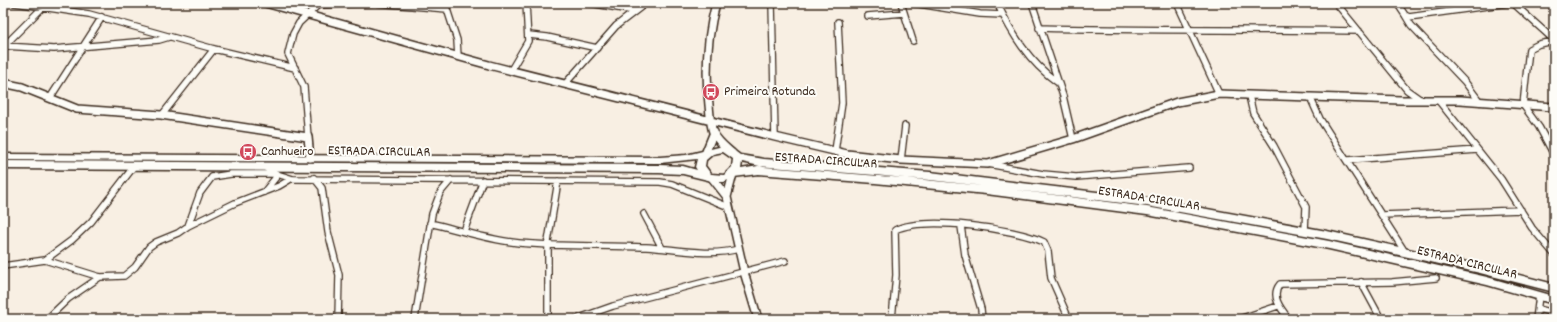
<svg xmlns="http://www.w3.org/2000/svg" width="1557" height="322" viewBox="0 0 1557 322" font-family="Dekko,sans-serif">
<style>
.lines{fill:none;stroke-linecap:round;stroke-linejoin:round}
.minor-casing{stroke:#3b2a1e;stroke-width:8}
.tertiary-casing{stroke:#3b2a1e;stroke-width:10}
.primary-casing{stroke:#3b2a1e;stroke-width:3}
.minor{stroke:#fdfcf7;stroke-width:5.5}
.tertiary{stroke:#fdfcf7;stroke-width:7}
.primary{fill:#fdfcf7;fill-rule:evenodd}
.labels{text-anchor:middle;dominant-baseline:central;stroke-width:4;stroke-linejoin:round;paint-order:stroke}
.poi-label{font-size:14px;fill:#3b2a1e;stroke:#fdfcf7;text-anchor:start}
.street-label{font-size:14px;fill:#3b2a1e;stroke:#fdfcf7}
</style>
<rect width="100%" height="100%" fill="#f8efe3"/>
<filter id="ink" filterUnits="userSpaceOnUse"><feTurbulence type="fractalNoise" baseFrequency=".025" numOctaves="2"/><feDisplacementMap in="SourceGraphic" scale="8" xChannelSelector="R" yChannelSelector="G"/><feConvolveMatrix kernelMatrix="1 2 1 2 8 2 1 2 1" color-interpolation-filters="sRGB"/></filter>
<g filter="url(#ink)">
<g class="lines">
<defs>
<path id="minor" d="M15 3 89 14 214 49 295 68
M376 3 447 9
M445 3 457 40 458 57
M590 3 634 11
M772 3 775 137
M901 3 913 41
M913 3 980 14 1003 15
M997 3C1012 34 1029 62 1057 82
M1032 3 1063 96 1073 139
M1177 3 1219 94
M1336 3 1407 90 1421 100
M1397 3 1405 15 1409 17 1509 3
M1513 3 1554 40
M1405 15 1411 25 1465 82 1480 102
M868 16 904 13
M1039 28C1146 31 1252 29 1359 31
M529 35 547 37 597 48
M1554 41 1539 44 1529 49 1523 105 1539 127 1554 155
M4 46 54 49 159 40 169 37
M3 47 43 7
M511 70 528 41 526 3
M565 84 616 26 646 3
M1249 96 1253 113 1274 146 1306 207 1305 231
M1310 97 1320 119 1405 252
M50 98 102 17
M1438 100 1501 179 1532 228 1554 254
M162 115 214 49
M308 137 304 87 288 54 293 34 299 23 318 5 374 3
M835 151 842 103 838 22
M901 160 905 126
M1348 160 1477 150
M988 164 1043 174 1076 177 1189 168
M264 167 277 174 293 179 660 182 672 184 729 207
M314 178 322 188 328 232 339 275 338 319
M264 192 277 176
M644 214 662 248
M1382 215 1521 210
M430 223C459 230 489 240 519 243 561 247 604 245 646 247 677 249 708 257 739 249
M188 226 200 193 212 177 231 174H274
M961 226 965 255 981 309 982 319
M464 231 483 180
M45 260 72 240 91 222 135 165
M3 266 45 260 100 277 124 276 135 267 149 247 156 242 178 233 188 226 235 203 279 186 289 180
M1361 282 1381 319
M1538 309 1554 313
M47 319 68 299 100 277
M415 319 432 214 440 193 451 180
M548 319V242L558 181
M576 319 613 306 785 261
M892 319 896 275 895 230C925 216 1014 228 1044 242L1048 251 1051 278 1069 319
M1239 319 1278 306
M1289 319C1281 309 1270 296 1280 284L1392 282 1436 278
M1536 319 1539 296"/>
<path id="tertiary" d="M265 3 489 65 775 137 847 154 901 160 988 164 1073 139 1177 102 1219 94 1401 100H1460L1554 107
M716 3C707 37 705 70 709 105 710 114 710 124 713 132 717 141 725 147 732 153
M3 83 22 87 77 109 161 115 308 137 310 158
M705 154 714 132
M712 178 727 197 744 272 758 319
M727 197 733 174"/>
<path id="primary" d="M723 146 732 149 740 155 764 159 930 172 1147 198 1327 231 1480 265 1554 284V292L1480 273 1327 239 1147 206 991 187 1147 207 1329 241 1487 277 1554 296V304L1487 285 1329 249 1147 215 986 194 875 183 758 174 734 177 724 182H716L683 174 659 173 3 169V161L659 165 683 166 697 170 695 167 697 159 660 163 3 160V154L660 157 686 155ZM723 152 733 159 732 167 724 175 711 174 705 166 706 160 713 154ZM742 162 764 167 930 180 984 186 875 175 758 166 741 169Z"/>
</defs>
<use href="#minor" class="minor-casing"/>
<use href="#tertiary" class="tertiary-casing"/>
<use href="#primary" class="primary-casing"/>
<use href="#minor" class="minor"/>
<use href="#tertiary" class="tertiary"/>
<use href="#primary" class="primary"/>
</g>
</g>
<defs>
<symbol id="bus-disc" viewBox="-11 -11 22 22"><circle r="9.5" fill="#d1495b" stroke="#fdfcf7"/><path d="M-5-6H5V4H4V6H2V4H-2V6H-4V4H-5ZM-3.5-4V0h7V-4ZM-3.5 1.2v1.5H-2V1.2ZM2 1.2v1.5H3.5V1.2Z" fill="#fff"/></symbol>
</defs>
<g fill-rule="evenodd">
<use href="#bus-disc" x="701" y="82" width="20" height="20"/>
<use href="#bus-disc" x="238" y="142" width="20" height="20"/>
</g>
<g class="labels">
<g class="poi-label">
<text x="724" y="92">Primeira Rotunda</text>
<text x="261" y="152">Canhueiro</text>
</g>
<g class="street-label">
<text transform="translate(379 152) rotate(1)">ESTRADA CIRCULAR</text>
<text transform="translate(826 161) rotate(4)">ESTRADA CIRCULAR</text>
<text transform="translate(1149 199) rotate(9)">ESTRADA CIRCULAR</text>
<text transform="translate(1467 263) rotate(14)">ESTRADA CIRCULAR</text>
</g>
</g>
<rect width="1557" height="322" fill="none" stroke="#fdfcf7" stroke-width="16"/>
<rect x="8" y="8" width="1541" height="306" fill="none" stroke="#3b2a1e" stroke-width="1.5" filter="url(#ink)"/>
</svg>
